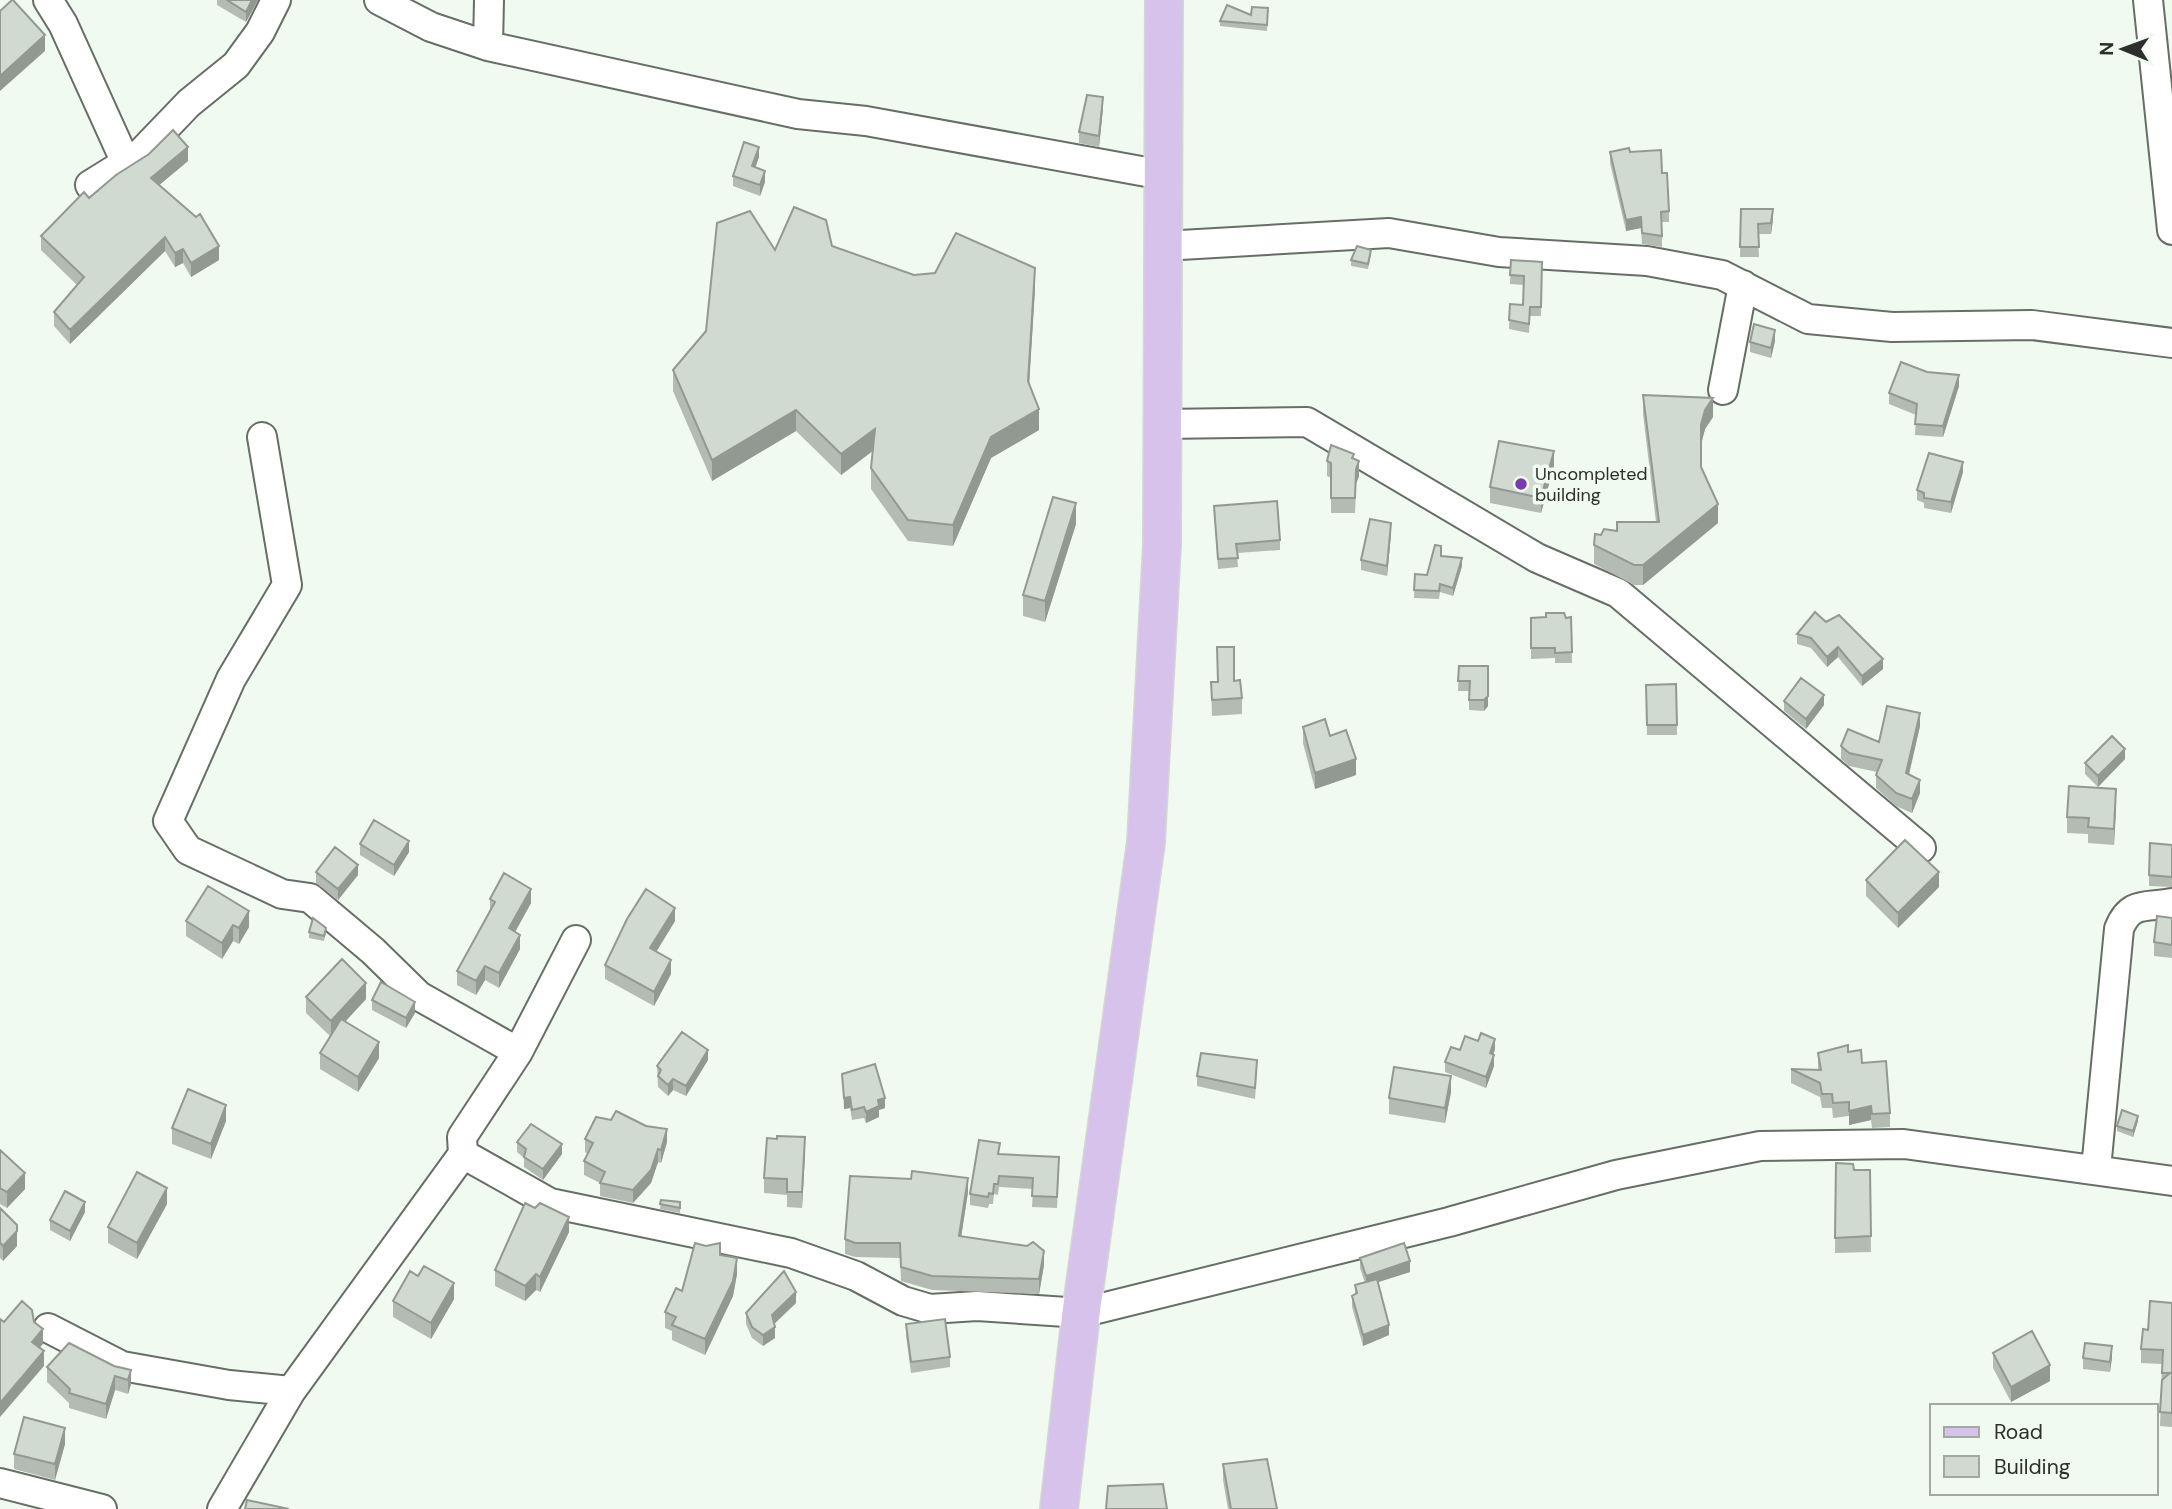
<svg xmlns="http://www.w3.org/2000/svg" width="2172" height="1509" viewBox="0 0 2172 1509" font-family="'DM Sans',sans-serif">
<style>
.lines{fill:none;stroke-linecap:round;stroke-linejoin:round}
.minor-casing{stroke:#666e66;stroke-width:32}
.major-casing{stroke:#d5d5d5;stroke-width:40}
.minor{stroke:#fff;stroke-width:28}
.major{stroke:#d7c2ec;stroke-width:37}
.wall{fill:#b4bbb4}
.shaded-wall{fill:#929992}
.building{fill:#d1dad1;stroke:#929992;stroke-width:2}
.poi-dot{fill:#7a3aae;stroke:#f0faf1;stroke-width:2.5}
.labels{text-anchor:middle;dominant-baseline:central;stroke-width:7;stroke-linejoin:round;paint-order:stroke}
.poi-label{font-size:18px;fill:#2c2f2c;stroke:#f0faf1;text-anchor:start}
</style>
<rect width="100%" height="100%" fill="#f0faf1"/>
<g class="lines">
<defs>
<path id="minor" d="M48 0 63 24 126 163
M379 0 431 27 488 46 798 114 866 121 1163 175
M2148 0 2172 230
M488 46 489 0
M90 185 140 154 189 103 236 65 260 32 276 0
M1163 246 1389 233 1499 252 1647 261 1722 275 1808 319 1892 327 2032 325 2172 343
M1723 390 1743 285
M1162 424 1307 422 1537 558 1618 593 1921 848
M262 437 287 585 231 679 168 821 188 850 282 894 310 898 373 951 419 996 518 1052
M463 1154 462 1137 518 1052 576 940
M2096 1169 2119 929C2130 900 2147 908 2172 903
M48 1328 122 1366 229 1385 291 1391
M0 1483 102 1509
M222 1509 291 1391 463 1154 550 1203 791 1253 856 1276 903 1301 930 1309 977 1306 1081 1313 1449 1222 1616 1175 1760 1146 1904 1144 2172 1181"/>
<path id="major" d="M1059 1509 1081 1313 1146 842 1162 545 1164 0"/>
</defs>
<use href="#minor" class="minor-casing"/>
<use href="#major" class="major-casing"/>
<use href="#minor" class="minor"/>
<use href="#major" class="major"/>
</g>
<path class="wall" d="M217 0H258L246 22 217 5Z
M1268 14 1267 31 1220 26V21L1251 15Z
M1103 108 1099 147 1079 143V132Z
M1610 152H1630L1662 173 1669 211V222H1662V247L1642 244 1641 228 1626 231 1610 163Z
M759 157 755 168 765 182 760 196 733 186V176Z
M188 161 159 185 219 260 191 277 183 263 175 267 165 251 70 344 54 326V312L77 285 41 250V236L89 198Z
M1741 209 1773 219 1771 234H1758L1759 257H1740Z
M832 246 914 275 1035 289 1029 384 1039 430 991 458 953 546 908 541 871 489V468L873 451 841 475 796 431 712 481 673 391V370L775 250Z
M1371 255 1368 269 1351 266V260Z
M1511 260 1542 262 1541 316H1530L1529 333 1509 329 1510 304 1523 305 1524 285 1510 284Z
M1775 341 1771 358 1750 352V342Z
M1959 386 1943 437 1915 435 1916 415 1889 404V393Z
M1643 395 1713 417 1705 429 1701 444V467L1718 523 1643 585H1634L1594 564V545L1601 535 1656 522 1643 414Z
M1354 458 1359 476 1356 484 1355 513H1331V478L1327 476V461Z
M1554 466 1541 513 1490 503V487Z
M1963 472 1951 513 1924 508V503L1917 500V490Z
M1214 506 1280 540V550L1237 553 1238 567 1218 569Z
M1076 524 1045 622 1023 616V595Z
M1391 534 1387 576 1361 570V560Z
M1441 556 1462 566 1453 596 1440 592 1439 599 1414 598 1415 574 1427 575Z
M1571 617 1572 663H1555V658L1531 659V618Z
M1826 622 1883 669 1862 686 1838 657 1827 667 1811 648 1797 644V634Z
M1459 666H1488V706L1484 711 1469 710V691H1458Z
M1234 681 1242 698V714L1212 716 1211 682Z
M1676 684 1677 735H1647L1646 685Z
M1784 701 1824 705 1806 729 1784 711Z
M1920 726 1909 775 1920 793 1912 813 1896 806 1876 788V775L1877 772 1849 766 1841 759V746L1879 742Z
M1303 727 1330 736 1356 775 1315 789 1303 743Z
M2125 759 2098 787 2085 774V763Z
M2116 805 2114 845 2088 843V834L2067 833V817Z
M360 844 409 852 394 876 360 855Z
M2172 845V887L2149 886V875Z
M316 872 358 875 338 900 316 883Z
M1866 880 1939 887 1898 928 1866 896Z
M490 899 531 903 515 932 520 949 499 988 485 980 476 995 457 985V971L490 911Z
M2172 918V958L2154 956V942Z
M186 921 249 927 239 944 233 941 222 959 186 936Z
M675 921 656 952 671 974 654 1006 605 979V965Z
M309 932 326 933 324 941 309 938Z
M306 997 366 999 345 1022 379 1058 358 1092 320 1069V1053L330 1036 306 1013Z
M372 1000 415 1013 406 1028 372 1010Z
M1495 1049 1493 1055 1494 1066 1486 1088 1445 1072V1062L1460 1050Z
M1848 1052 1862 1063 1890 1113V1127L1872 1128 1871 1120 1849 1125V1116L1833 1118 1832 1108H1822L1820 1097 1791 1083V1069L1818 1070V1053Z
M708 1060 686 1096 673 1090 668 1096 658 1087 657 1066Z
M1257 1071 1255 1099 1197 1086V1076Z
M842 1074 885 1108 879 1110V1117L866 1123 864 1118 852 1120 850 1108 844 1109Z
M1451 1092 1445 1123 1389 1114V1098Z
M611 1120 667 1142 661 1163 658 1162 651 1183 633 1203 600 1196V1183L584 1175V1161L588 1154 585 1152V1139Z
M226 1121 211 1159 172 1144V1128Z
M2138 1121 2133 1137 2117 1131V1126Z
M517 1142 562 1154 543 1180 524 1167V1158L517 1152Z
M0 1150 25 1189 7 1208 0 1204Z
M805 1153 802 1208 787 1207V1195L764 1193V1178Z
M1000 1154 1059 1167 1057 1208 1032 1207 1033 1189 999 1187 998 1195 994 1194 993 1204H989L988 1208 970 1205V1194Z
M1836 1163 1854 1170H1870L1871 1252 1835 1253Z
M968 1192 961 1237 1044 1265 1039 1294 932 1290 901 1281 900 1258 855 1257 845 1254V1239Z
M661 1200 680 1202V1213L660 1209Z
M167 1204 137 1259 108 1243V1227Z
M0 1208 17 1246 3 1261 0 1258Z
M85 1212 70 1241 50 1230V1220Z
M569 1232 540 1292 536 1290 525 1301 495 1286V1270Z
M720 1255 737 1274 733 1296 705 1355 672 1340V1331L665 1328V1312L682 1291Z
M1360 1258 1410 1272 1378 1282 1389 1335 1363 1346 1352 1307V1296L1355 1294V1285L1365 1283 1360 1268Z
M454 1299 431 1339 393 1317V1301Z
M796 1303 774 1324 775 1338 763 1346 752 1338 746 1324V1313Z
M2172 1303V1427L2160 1426 2162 1364 2141 1363V1349L2148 1330Z
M906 1324 950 1357V1367L911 1373 906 1335Z
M1993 1353 2050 1381 2011 1402 1993 1368Z
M2112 1357 2110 1372 2083 1369V1358Z
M114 1366 131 1370V1384L128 1394 115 1390 106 1419 69 1408V1403L47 1382V1367Z
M65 1444 55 1480 14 1469V1454Z
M1223 1464 1277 1509H1228L1223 1480Z"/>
<path class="shaded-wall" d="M252 0H258L246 22V12Z
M45 35V51L0 91V76Z
M1103 97V108L1099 147V136Z
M188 147V161L151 192V178Z
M759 147V157L752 177V166Z
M765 171V182L760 196V185Z
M1773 209V219L1771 234V223Z
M1641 217V228L1626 231V220Z
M165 237V251L70 344V330Z
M219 246V260L191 277V263Z
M183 249V263L175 267V253Z
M1035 268V289L1028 402V381Z
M1775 330V341L1771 358V348Z
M1959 375V386L1943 437V426Z
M1713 398V417L1705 429 1701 445V425L1705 410Z
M1039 409V430L991 458 953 546V525L991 437Z
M796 410V431L712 481V460Z
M875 429V449L841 475V454Z
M1554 451V466L1541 513V498Z
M1359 461V476L1356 484 1355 513 1356 469Z
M1963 462V472L1951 513V502Z
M1076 503V524L1045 622V601Z
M1718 504V523L1643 585V565Z
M1391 523V534L1387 576V566Z
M1462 558V566L1453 596V588Z
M1838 647V657L1827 667V657Z
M1883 659V669L1862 686V676Z
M1824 695V705L1806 729V719Z
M1488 696V706L1484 711V700Z
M1920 713V726L1906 786V773Z
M2125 749V759L2098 787V776Z
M1356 759V775L1315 789V773Z
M1920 780V793L1912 813V799Z
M2116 789V805L2114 845V829Z
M409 841V852L394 876V865Z
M358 865V875L338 900V889Z
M1939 872V887L1898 928V913Z
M531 889V903L509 943V928Z
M675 908V921L650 962V948Z
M249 911V927L239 944V928Z
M233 925V941L222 959V943Z
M520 935V949L499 988V973Z
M671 960V974L654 1006V992Z
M485 966V980L476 995V981Z
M366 983V999L331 1037V1021Z
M415 1002V1013L406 1028V1018Z
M1495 1039V1049L1490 1064V1053Z
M379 1042V1058L358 1092V1077Z
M708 1050V1060L686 1096V1086Z
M1494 1055V1066L1486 1088V1077Z
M1451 1076V1092L1445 1123V1108Z
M673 1079V1090L668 1096V1085Z
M850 1097V1108L844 1109V1098Z
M885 1098V1108L879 1110V1117L866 1123V1112L878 1100Z
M226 1105V1121L211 1159V1144Z
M1871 1106V1120L1849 1125V1111Z
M2138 1116V1121L2133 1137V1131Z
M667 1129V1142L661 1163V1150Z
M805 1137V1153L802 1208V1192Z
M562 1144V1154L543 1180V1169Z
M658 1149V1162L651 1183 633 1203V1190Z
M25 1173V1189L7 1208V1192Z
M968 1178V1192L959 1251V1236Z
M167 1188V1204L137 1259V1243Z
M85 1202V1212L70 1241V1231Z
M569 1217V1232L540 1292V1277Z
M17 1231V1246L3 1261V1246Z
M1044 1251V1265L1039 1294V1279Z
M737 1258V1274L733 1296 705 1355V1339Z
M1410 1261V1272L1366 1286V1276Z
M536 1274V1290L525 1301V1286Z
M454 1283V1299L431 1339V1323Z
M796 1292V1303L772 1326V1315Z
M1389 1325V1335L1363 1346V1335Z
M775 1327V1338L763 1346V1335Z
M43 1329V1344L32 1356V1342Z
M2112 1346V1357L2110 1372V1362Z
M44 1351V1366L0 1417V1403Z
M2050 1365V1381L2011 1402V1387Z
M131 1370V1384L128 1394V1380Z
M115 1376V1390L106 1419V1404Z
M65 1428V1444L55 1480V1464Z"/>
<path class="building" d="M12 0H13L45 35 0 76V11Z
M227 0H252L246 12Z
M1227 5 1251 15 1252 7 1268 8 1267 25 1220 21Z
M1087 95 1103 97 1099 136 1079 132Z
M173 130 188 147 151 178 196 217 200 214 219 246 191 263 183 249 175 253 165 237 70 330 54 312 84 277 41 236 84 192 89 198 116 175 149 154Z
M744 142 759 147 752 166 765 171 760 185 733 176Z
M1629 148 1630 152 1661 150 1662 173H1667L1669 211 1661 212 1662 236 1642 233 1641 217 1626 220 1610 152Z
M794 207 826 220 832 246 914 275 935 273 956 233 1035 268 1028 381 1039 409 991 437 953 525 908 520 871 468 875 429 841 454 796 410 712 460 673 370 706 331 717 223 750 211 775 250Z
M1741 209H1773L1771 223 1758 224 1759 247H1740Z
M1357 246 1371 250 1368 264 1351 260Z
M1511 260 1542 262 1541 307H1530L1529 324 1509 320 1510 304 1523 305 1524 276 1510 275Z
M1754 324 1775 330 1771 348 1750 342Z
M1901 362 1927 372 1959 375 1943 426 1915 424 1917 404 1889 393Z
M1643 395 1713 398 1705 410 1701 425V467L1718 504 1643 565H1634L1594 545 1595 534 1601 535 1604 529 1617 531V522H1659Z
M1499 441 1554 451 1541 498 1490 487Z
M1331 445 1354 454 1352 458 1359 461 1356 469 1355 498H1331V463L1327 461Z
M1929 453 1963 462 1951 502 1924 498V493L1917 490Z
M1053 497 1076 503 1045 601 1023 595Z
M1277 501 1280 540 1236 544 1238 558 1218 559 1214 506Z
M1370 519 1391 523 1387 566 1361 560Z
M1435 545 1441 546V556L1462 558 1453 588 1440 584 1439 591 1414 590 1415 574 1427 575Z
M1815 612 1826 622 1839 615 1883 659 1862 676 1838 647 1827 657 1811 638 1797 634Z
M1546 613H1564L1566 618 1571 617 1572 652 1555 653V648H1531V618L1546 617Z
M1217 647H1234V681L1240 680 1242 698 1212 700 1211 682H1218Z
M1459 666H1488V696L1484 700H1469L1470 681H1458Z
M1801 678 1824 695 1806 719 1784 701Z
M1676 684 1677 725H1647L1646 685Z
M1887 706 1920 713 1906 773 1920 780 1912 799 1896 793 1876 775 1882 760 1849 753 1841 746 1848 729 1879 742Z
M1325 719 1330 736 1346 730 1356 759 1315 773 1303 727Z
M2112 736 2125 749 2098 776 2085 763Z
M2069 786 2116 789 2114 829 2088 827 2089 818 2067 817Z
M374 820 409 841 394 865 360 844Z
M1905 840 1939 872 1898 913 1866 880Z
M2150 843 2172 845V877L2149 875Z
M335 847 358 865 338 889 316 872Z
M504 873 531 889 509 928 520 935 499 973 485 966 476 981 457 971 495 902 490 899Z
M208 886 249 911 239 928 233 925 222 943 186 921Z
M646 889 675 908 650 948 671 960 654 992 605 965 627 919Z
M2157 916 2172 918V945L2154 942Z
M313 918 326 928 324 936 309 932Z
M342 959 366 983 331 1021 306 997Z
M381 982 415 1002 406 1018 372 1000Z
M341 1019 379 1042 358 1077 320 1053Z
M682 1032 708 1050 686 1086 673 1079 668 1085 658 1076 661 1070 657 1066Z
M1481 1033 1495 1039 1490 1053 1494 1055 1486 1077 1445 1062 1451 1047 1460 1050 1465 1036 1478 1041Z
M1848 1045V1052L1861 1050 1862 1063 1886 1061 1890 1113 1872 1114 1871 1106 1849 1111V1102L1833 1103 1832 1094H1822L1820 1083 1791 1069 1821 1070 1818 1053Z
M1201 1053 1257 1060 1255 1088 1197 1076Z
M875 1064 885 1098 878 1100 879 1106 866 1112 864 1107 852 1110 850 1097 844 1098 842 1074Z
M1394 1067 1451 1076 1445 1108 1389 1098Z
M188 1089 226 1105 211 1144 172 1128Z
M2122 1110 2138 1116 2133 1131 2117 1126Z
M616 1111 646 1126 667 1129 661 1150 658 1149 651 1170 633 1190 600 1183 605 1172 584 1161 593 1143 585 1139 596 1117 611 1120Z
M531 1124 562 1144 543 1169 524 1157 526 1149 517 1142Z
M777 1136 805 1137 802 1192H787V1179L764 1178 767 1138 777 1139Z
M979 1140 1000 1143 998 1154 1059 1157 1057 1197 1032 1196 1033 1178 999 1176 998 1184H994L993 1194 989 1193 988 1197 970 1194Z
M0 1150 25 1173 7 1192 0 1188Z
M1836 1163 1853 1164 1854 1170H1870L1871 1236 1835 1238Z
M912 1171 968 1178 959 1236 1027 1246 1033 1242 1044 1251 1039 1279 932 1276 901 1267 900 1243H855L845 1239 850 1176 911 1179Z
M137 1172 167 1188 137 1243 108 1227Z
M65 1191 85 1202 70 1231 50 1220Z
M661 1200 680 1202V1208L660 1204Z
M525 1203 535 1208 540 1203 569 1217 540 1277 536 1274 525 1286 495 1270Z
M0 1208 17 1225V1231L3 1246 0 1242Z
M695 1243 706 1246 720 1243V1255L737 1258 733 1281 705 1339 672 1325 676 1317 665 1312 676 1288 682 1291Z
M1404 1243 1410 1261 1366 1276 1360 1258Z
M424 1266 454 1283 431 1323 393 1301 410 1271 418 1276Z
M784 1271 796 1292 772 1315 775 1327 763 1335 752 1327 746 1313Z
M1377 1279 1389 1325 1363 1335 1352 1296 1357 1293 1355 1285Z
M22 1301 32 1310 34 1322 43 1329 32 1342 44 1351 0 1403V1319L4 1322Z
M2150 1301 2172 1303V1413L2160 1412 2162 1380 2170 1373H2162L2163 1350 2141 1349 2143 1329 2148 1330Z
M945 1319 950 1357 911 1362 906 1324Z
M2032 1331 2050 1365 2011 1387 1993 1353Z
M69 1343 114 1366 131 1370 128 1380 115 1376 106 1404 69 1393 70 1389 47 1367Z
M2085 1343 2112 1346 2110 1362 2083 1358Z
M24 1417 65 1428 55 1464 14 1454Z
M1267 1459 1277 1509H1231L1223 1464Z
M1163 1484 1167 1509H1106L1108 1486Z
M247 1500 289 1509H245Z"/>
<circle class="poi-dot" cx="1521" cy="484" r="7"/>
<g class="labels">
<g class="poi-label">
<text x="1535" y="474">Uncompleted<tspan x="1535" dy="21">building</tspan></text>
</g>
</g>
<rect x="1930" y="1404" width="228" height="91" fill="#f0faf1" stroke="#a2a9a2" stroke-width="2"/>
<rect x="1944" y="1427" width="35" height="10" fill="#d7c2ec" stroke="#a2a9a2" stroke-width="2"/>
<text x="1994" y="1439" font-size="21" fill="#2c2f2c">Road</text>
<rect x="1944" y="1456" width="35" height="21" fill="#d1dad1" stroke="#a2a9a2" stroke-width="2"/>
<text x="1994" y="1474" font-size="21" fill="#2c2f2c">Building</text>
<g transform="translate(2123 49) rotate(271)" stroke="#f0faf1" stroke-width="5" paint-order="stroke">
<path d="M0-5L12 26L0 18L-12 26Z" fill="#2c2f2c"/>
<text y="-10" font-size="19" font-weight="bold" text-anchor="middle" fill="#2c2f2c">N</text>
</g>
</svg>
